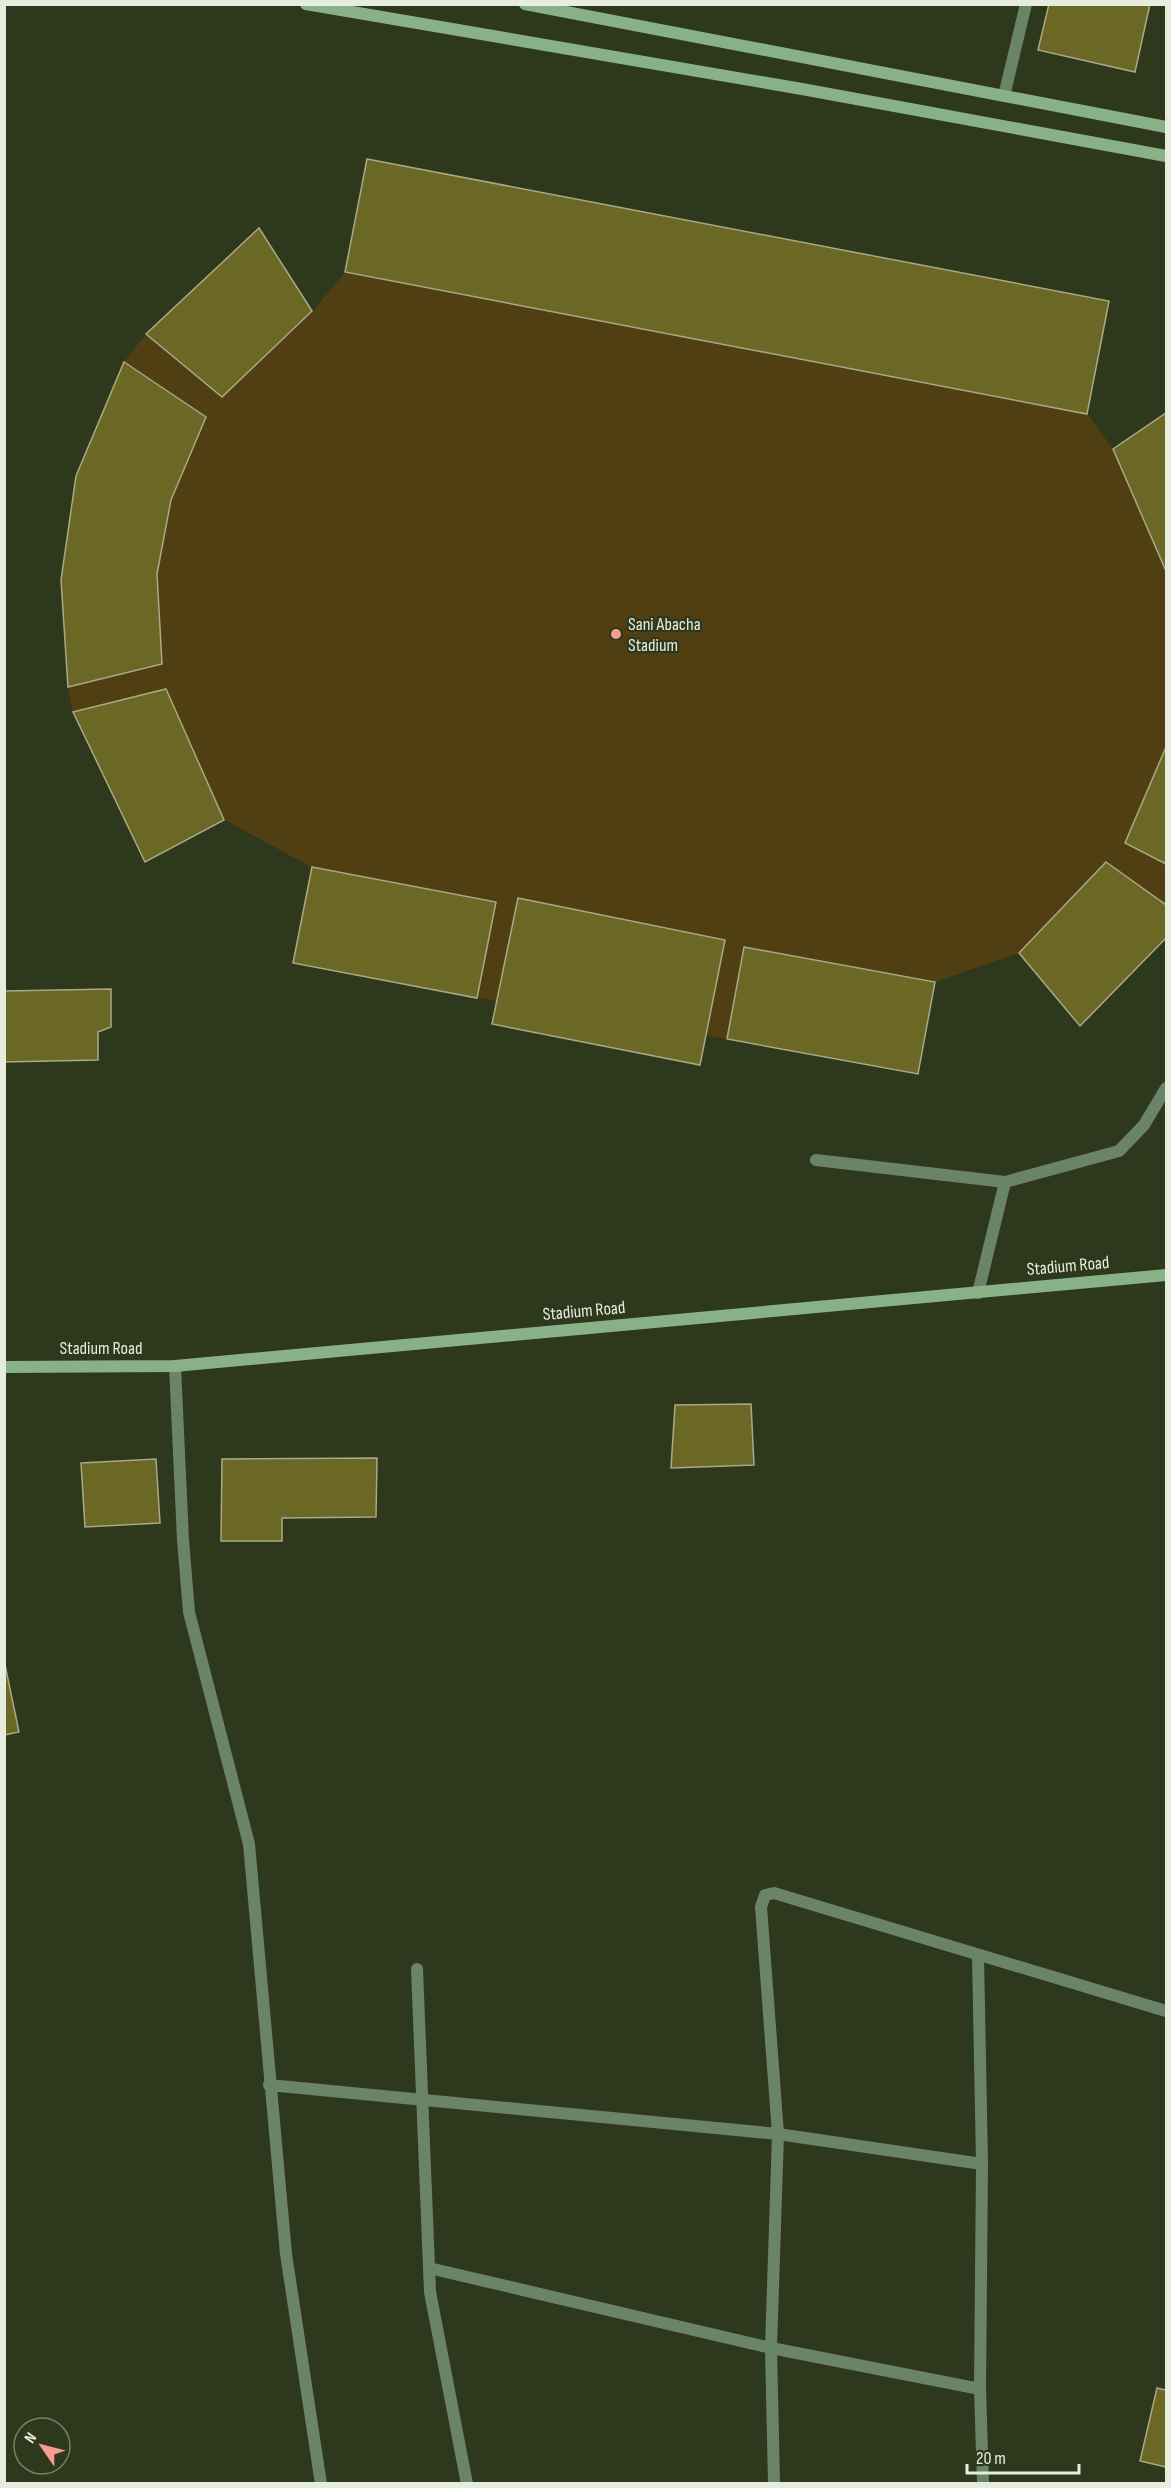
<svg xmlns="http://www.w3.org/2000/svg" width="1171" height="2488" viewBox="0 0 1171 2488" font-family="'Sofia Sans Condensed',sans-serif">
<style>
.green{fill:#513f14}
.building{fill:#6b6725;stroke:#aaa987;stroke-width:1.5}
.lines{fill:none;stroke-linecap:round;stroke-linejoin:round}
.lane{stroke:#6a846a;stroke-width:12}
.street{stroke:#6a846a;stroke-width:12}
.secondary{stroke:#88b187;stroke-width:12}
.poi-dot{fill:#f59d8f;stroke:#2e381d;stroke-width:2}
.labels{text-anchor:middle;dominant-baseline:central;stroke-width:4.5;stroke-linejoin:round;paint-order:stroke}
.poi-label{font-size:18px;fill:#e6eddc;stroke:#2e381d;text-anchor:start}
.street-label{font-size:18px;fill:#e6eddc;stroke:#2e381d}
</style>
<rect width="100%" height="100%" fill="#2e381d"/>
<path class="green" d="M367 159 1109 301 1087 414 1113 449 1166 413V938L1080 1026 1019 953 935 982 918 1074 706 1035 700 1065 492 1024 497 1001 293 963 311 867 225 820 145 862 73 712 68 687 61 580 124 362 146 334 259 228 313 311 345 272Z"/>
<path class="building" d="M1049 4H1150L1135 72 1038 50Z
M367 159 1109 301 1087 414 345 272Z
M259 228 312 311 222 397 146 334Z
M124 362 206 417 171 500 157 574 162 664 68 687 61 580 76 476Z
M1166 413V571L1113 449Z
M166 689 224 820 145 862 73 712Z
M1166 747V864L1125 843Z
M1106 862 1166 905V938L1080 1026 1019 953Z
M312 867 496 902 477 998 293 963Z
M518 898 725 940 700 1065 492 1024Z
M744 947 935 982 918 1074 727 1039Z
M111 989V1027L98 1032V1060L4 1062V991Z
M751 1404 754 1465 671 1468 675 1405Z
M377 1458 376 1517 282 1518V1541H221L222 1459Z
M156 1459 160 1523 85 1527 81 1463Z
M4 1660 19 1732 4 1735Z
M1157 2388 1166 2390V2467L1140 2461Z"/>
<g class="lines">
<path class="lane" d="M816 1160 1005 1182
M978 1293 1005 1182 1119 1151 1144 1125 1166 1088"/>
<path class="street" d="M1004 96 1026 4
M175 1366 183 1540 189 1612 249 1844 286 2254 321 2484
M978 1955 982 2164 980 2389 983 2484
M417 1969 430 2292 467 2484
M269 2085 778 2134 982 2164
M429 2268 771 2348 980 2389
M774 2484 771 2348 778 2134 761 1907 765 1895 774 1893 1166 2011"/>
<path class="secondary" d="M306 4 802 89 1166 156
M525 4 1166 127
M4 1367 175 1366 1166 1275"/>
</g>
<circle class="poi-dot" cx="616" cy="634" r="6"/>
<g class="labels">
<g class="poi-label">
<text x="628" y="624">Sani Abacha<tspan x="628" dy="21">Stadium</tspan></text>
</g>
<g class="street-label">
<text transform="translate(1068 1266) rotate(-5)">Stadium Road</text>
<text transform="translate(584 1311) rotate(-5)">Stadium Road</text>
<text x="101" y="1348">Stadium Road</text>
</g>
</g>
<rect width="1171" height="2488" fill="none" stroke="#e6eddc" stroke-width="12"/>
<g transform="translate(42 2446) rotate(305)"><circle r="28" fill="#2e381d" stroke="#788069" stroke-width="1.5"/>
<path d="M0-4.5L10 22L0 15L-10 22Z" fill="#f59d8f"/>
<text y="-9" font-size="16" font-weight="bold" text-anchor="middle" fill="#e6eddc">N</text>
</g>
<path d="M967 2464v9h112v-9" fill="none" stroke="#e6eddc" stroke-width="3"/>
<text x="976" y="2464" font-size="18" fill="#e6eddc" stroke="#2e381d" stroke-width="4.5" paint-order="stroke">20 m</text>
</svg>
